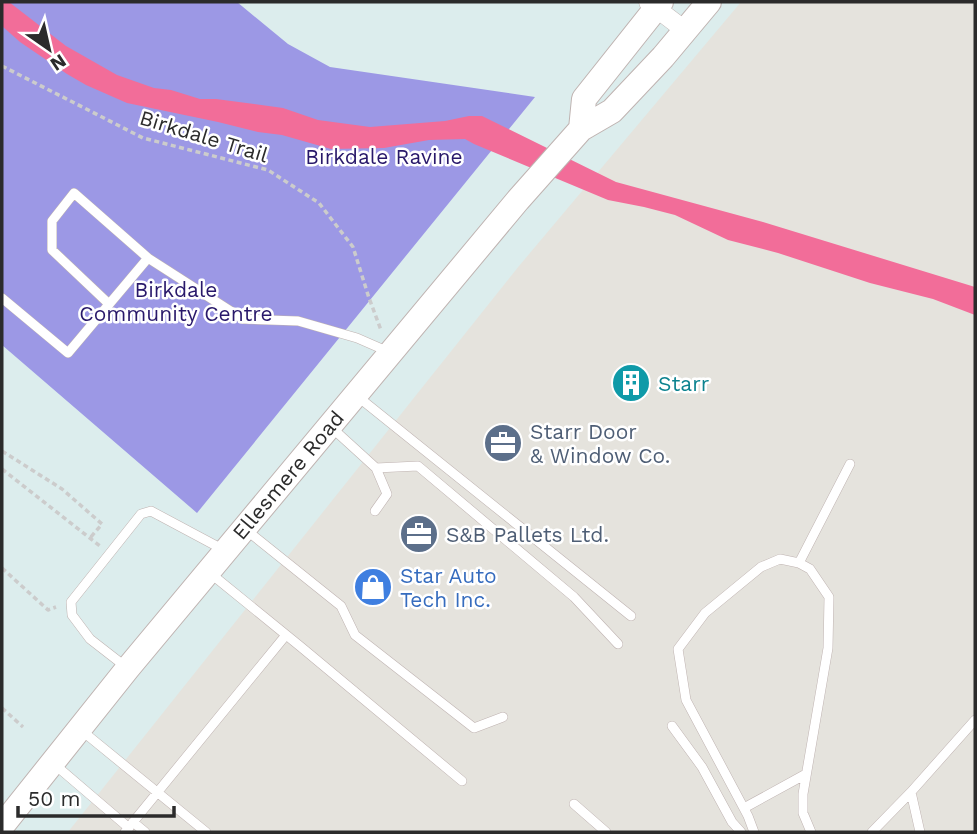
<svg xmlns="http://www.w3.org/2000/svg" width="977" height="834" viewBox="0 0 977 834" font-family="'Work Sans',sans-serif">
<style>
.industrial{fill:#e5e3dd}
.green{fill:#9c98e5}
.water{fill:#f26d99}
.lines{fill:none;stroke-linecap:round;stroke-linejoin:round}
.service-casing{stroke:#bfb3b1;stroke-width:10}
.minor-casing{stroke:#bfb3b1;stroke-width:19}
.secondary-casing{stroke:#bfb3b1;stroke-width:26}
.path{stroke:#ccc;stroke-width:3.5;stroke-dasharray:5 3.5;stroke-linecap:butt}
.service{stroke:#fff;stroke-width:9}
.minor{stroke:#fff;stroke-width:18}
.secondary{stroke:#fff;stroke-width:24}
.labels{text-anchor:middle;dominant-baseline:central;stroke-width:5;stroke-linejoin:round;paint-order:stroke}
.street-label{font-size:21px;fill:#2b2b2b;stroke:#fff}
.park-label{font-size:21px;fill:#28186a;stroke:#fff}
.culture-label{font-size:21px;fill:#0d838f;stroke:#fff;text-anchor:start}
.service-label{font-size:21px;fill:#4e5e75;stroke:#fff;text-anchor:start}
.shop-label{font-size:21px;fill:#366cbe;stroke:#fff;text-anchor:start}
</style>
<rect width="100%" height="100%" fill="#dceded"/>
<path class="industrial" d="M741 2H975V832H68L519 266Z"/>
<path class="green" d="M2 2H237L288 44 330 67 535 97 197 513 2 345Z"/>
<path class="water" d="M2 2H9L66 46 117 75 154 88 171 90 200 99H216L283 108 318 120 370 127 445 121 469 116H482L616 182 763 222 975 287V315L933 299 870 283 778 253 728 240 675 215 644 207 608 200 474 144 465 139 429 140 384 148 331 149 282 135 258 132 218 122 127 103 86 85 67 74 20 42 2 26Z"/>
<g class="lines">
<defs>
<path id="service" d="M2 298 68 353 148 258
M109 304 52 250V221L74 193 148 258 243 319 298 321 357 338 389 352
M357 396 631 616
M331 427 376 468 387 494 375 511
M376 468 418 466 574 597 618 644
M245 529 341 606 355 635 474 728 503 717
M799 563 850 464
M210 573 301 647 462 781
M126 667 90 639 72 615 71 602 141 514 151 511 224 550
M672 726 702 767 732 822 741 832
M81 730 206 832
M53 763 129 828
M911 792 975 720
M574 804 606 832
M744 808 806 774
M133 822 145 832
M125 832 286 635
M754 832 748 816 686 700 678 649 705 613 761 567 780 559 799 563 810 569 829 597 828 648 803 794V813L811 832
M872 832 911 792 920 832"/>
<path id="minor" d="M648 2 686 31"/>
<path id="secondary" d="M581 129 584 99 661 2
M2 826 128 668 518 200 581 129 612 111 663 57 709 2"/>
</defs>
<use href="#service" class="service-casing"/>
<use href="#minor" class="minor-casing"/>
<use href="#secondary" class="secondary-casing"/>
<path class="path" d="M2 66 143 138 268 170 319 203 353 247 369 298 381 330
M2 451 62 489 102 524 90 538
M2 469 100 546
M2 568 48 610 56 607
M2 708 23 727"/>
<use href="#service" class="service"/>
<use href="#minor" class="minor"/>
<use href="#secondary" class="secondary"/>
</g>
<defs>
<symbol id="building-disc" viewBox="-11 -11 22 22"><circle r="9.5" fill="#0f9aa8" stroke="#fff"/><path d="M-4-6H4V6H1V3H-1V6H-4ZM-2.5-4.3h1.7v1.8h-1.7ZM.8-4.3h1.7v1.8H.8ZM-2.5-1h1.7V.8h-1.7ZM.8-1h1.7V.8H.8Z" fill="#fff"/></symbol>
<symbol id="office-disc" viewBox="-11 -11 22 22"><circle r="9.5" fill="#5c6f8a" stroke="#fff"/><path d="M-6-3h4V-5.5h4V-3h4V5H-6ZM-1-4.5V-3h2v-1.5ZM-6 0V1H6V0Z" fill="#fff"/></symbol>
<symbol id="shop-disc" viewBox="-11 -11 22 22"><circle r="9.5" fill="#3f7fe0" stroke="#fff"/><path d="M-5-2.5h2.3a2.7 3.5 0 0 1 5.4 0H5L5.5 6h-11ZM-1.5-2.5h3a1.5 2.3 0 0 0-3 0Z" fill="#fff"/></symbol>
</defs>
<g fill-rule="evenodd">
<use href="#building-disc" x="609" y="361" width="44" height="44"/>
<use href="#office-disc" x="481" y="421" width="44" height="44"/>
<use href="#office-disc" x="397" y="512" width="44" height="44"/>
<use href="#shop-disc" x="351" y="565" width="44" height="44"/>
</g>
<g class="labels">
<g class="street-label">
<text transform="translate(204 136) rotate(17)">Birkdale Trail</text>
<text transform="translate(288 475) rotate(-50)">Ellesmere Road</text>
</g>
<g class="park-label">
<text x="384" y="156">Birkdale Ravine</text>
<text x="176" y="289">Birkdale<tspan x="176" dy="24">Community Centre</tspan></text>
</g>
<g class="culture-label">
<text x="658" y="383">Starr</text>
</g>
<g class="service-label">
<text x="530" y="431">Starr Door<tspan x="530" dy="24">&amp; Window Co.</tspan></text>
<text x="446" y="534">S&amp;B Pallets Ltd.</text>
</g>
<g class="shop-label">
<text x="400" y="575">Star Auto<tspan x="400" dy="24">Tech Inc.</tspan></text>
</g>
</g>
<rect width="977" height="834" fill="none" stroke="#2b2b2b" stroke-width="7"/>
<g transform="translate(49 49) rotate(146)" stroke="#ffffff" stroke-width="5" paint-order="stroke">
<path d="M0-5L12 26L0 18L-12 26Z" fill="#2b2b2b"/>
<text y="-10" font-size="19" font-weight="bold" text-anchor="middle" fill="#2b2b2b">N</text>
</g>
<path d="M18 806v10h156v-10" fill="none" stroke="#2b2b2b" stroke-width="3.5"/>
<text x="28" y="806" font-size="21" fill="#2b2b2b" stroke="#ffffff" stroke-width="5" paint-order="stroke">50 m</text>
</svg>
